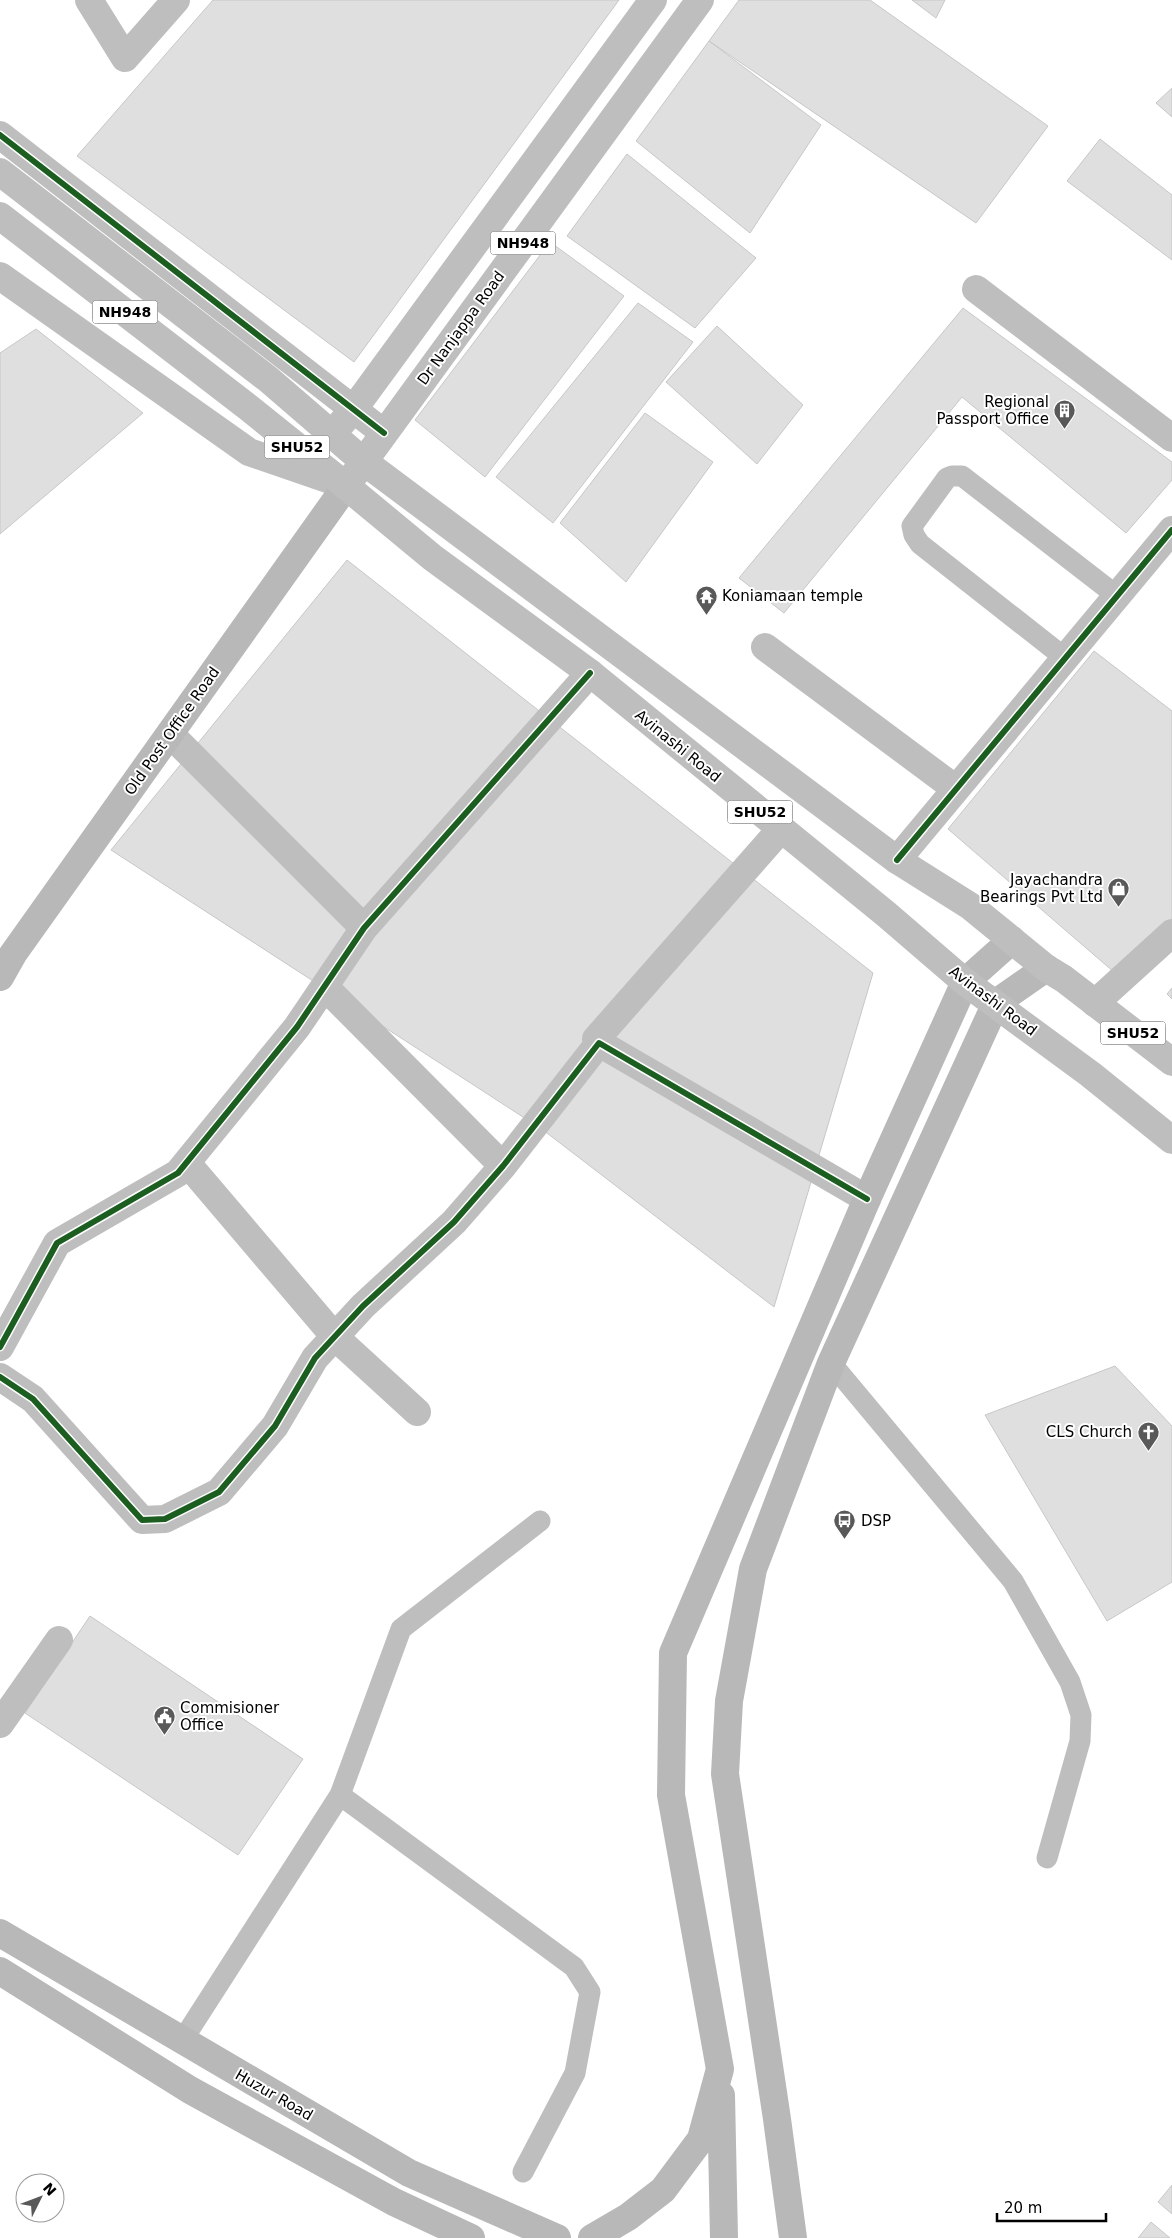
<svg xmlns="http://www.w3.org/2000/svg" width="1172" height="2238" viewBox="0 0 1172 2238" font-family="'DejaVu Sans',sans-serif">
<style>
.building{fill:#dfdfdf;stroke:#c7c7c7}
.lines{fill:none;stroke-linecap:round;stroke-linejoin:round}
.service{stroke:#bebebe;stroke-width:21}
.minor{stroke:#bebebe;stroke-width:28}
.tertiary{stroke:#bebebe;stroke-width:28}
.secondary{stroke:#b8b8b8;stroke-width:28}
.primary{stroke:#bebebe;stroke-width:28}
.trunk{stroke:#bebebe;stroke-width:28}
.cycleway-casing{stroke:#fff;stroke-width:9}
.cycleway{stroke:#1b5e20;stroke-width:6}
.labels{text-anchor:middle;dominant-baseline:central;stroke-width:4;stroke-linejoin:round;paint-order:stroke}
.shield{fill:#fff;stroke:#4c4c4c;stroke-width:1}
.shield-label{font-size:14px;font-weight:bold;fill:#000}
.street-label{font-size:15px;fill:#000;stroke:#fff}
.poi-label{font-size:15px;fill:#000;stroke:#fff;text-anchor:end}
</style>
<rect width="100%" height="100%" fill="#fff"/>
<path class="building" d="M213 0H619L354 362 77 156Z
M739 0H870L1048 126 976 223 709 41Z
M912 0H945L936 18Z
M709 41 821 125 750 233 636 141Z
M1172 88V117L1156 103Z
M1100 139 1172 195V260L1067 181Z
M627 154 756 258 695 328 567 236Z
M550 242 624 296 485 477 415 420Z
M638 303 693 342 553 523 496 477Z
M963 308 1172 462V480L1126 533 962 397 784 613 739 578Z
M717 326 803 405 757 464 666 382Z
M36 329 143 413 0 534V353Z
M645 413 713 462 626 582 560 523Z
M347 560 873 973 774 1307 543 1130 111 850Z
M1094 651 1172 711V933L1122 979 948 829Z
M1172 988V999L1167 994Z
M1115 1366 1172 1426V1582L1107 1621 985 1415Z
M90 1616 303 1759 238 1855 25 1713Z
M1172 2185V2214L1158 2202Z
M1151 2222 1170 2238H1138Z"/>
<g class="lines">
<path class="service" d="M1065 658 920 544 914 535 912 526 947 478 952 476H962L1117 596
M831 1363 1013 1581 1070 1682 1081 1715 1080 1741 1047 1858
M340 1795 574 1967 590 1992 575 2073 523 2172
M182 2041 340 1795 401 1629 540 1521"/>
<path class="minor" d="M89 0 125 58 176 0
M976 289 1172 438
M765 647 956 789
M170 734 364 928
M897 860 1172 530
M325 987 503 1166
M1095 1003 1172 933
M596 1039 781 829
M187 1163 335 1337 417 1412
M0 1347 57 1243 178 1173 297 1027 364 928 590 673
M0 1377 33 1399 142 1520 165 1519 219 1492 275 1426 315 1358 363 1306 454 1222 503 1166 599 1043 867 1199
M0 1724 59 1640"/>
<path class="tertiary" d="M0 135 384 433
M0 276 249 452 342 484"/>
<path class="secondary" d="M0 977 13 954 346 486
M0 1933 409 2173 557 2238
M0 1971 190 2090 394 2202 471 2238
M721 2095 724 2238
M592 2238 628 2217 663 2190 701 2139 720 2069 671 1795 673 1653 867 1199 965 982 1012 940
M793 2238 777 2119 725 1774 729 1701 753 1569 831 1363 996 1003 1046 968"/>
<path class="primary" d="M363 461 897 860 970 906 1046 968 1064 979 1172 1062
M346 486 433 558 590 673 886 914 965 982 1090 1074 1172 1140"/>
<path class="trunk" d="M0 172 268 379 363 461
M0 216 249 408 346 486 700 0
M331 435 353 410 653 0"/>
<defs>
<path id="cycleway" d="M0 135 384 433
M897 860 1172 530
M0 1347 57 1243 178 1173 297 1027 364 928 590 673
M0 1377 33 1399 142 1520 165 1519 219 1492 275 1426 315 1358 363 1306 454 1222 503 1166 599 1043 867 1199"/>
</defs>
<use href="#cycleway" class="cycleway-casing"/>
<use href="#cycleway" class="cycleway"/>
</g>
<defs>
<symbol id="building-pin" viewBox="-11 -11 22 30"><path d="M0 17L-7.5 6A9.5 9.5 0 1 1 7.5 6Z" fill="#595959" stroke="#fff"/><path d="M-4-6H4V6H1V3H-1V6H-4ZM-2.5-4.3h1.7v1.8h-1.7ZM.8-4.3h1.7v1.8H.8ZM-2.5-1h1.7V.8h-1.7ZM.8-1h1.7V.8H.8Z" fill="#fff"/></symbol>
<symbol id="temple-pin" viewBox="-11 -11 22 30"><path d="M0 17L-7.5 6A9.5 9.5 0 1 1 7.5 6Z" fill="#595959" stroke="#fff"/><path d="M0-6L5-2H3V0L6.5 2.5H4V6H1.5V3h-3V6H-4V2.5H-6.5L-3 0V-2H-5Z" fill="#fff"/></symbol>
<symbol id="shop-pin" viewBox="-11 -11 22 30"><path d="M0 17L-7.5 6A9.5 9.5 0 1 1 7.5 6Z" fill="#595959" stroke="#fff"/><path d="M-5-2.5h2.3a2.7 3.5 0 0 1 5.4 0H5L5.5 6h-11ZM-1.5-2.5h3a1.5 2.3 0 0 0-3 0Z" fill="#fff"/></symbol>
<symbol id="church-pin" viewBox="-11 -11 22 30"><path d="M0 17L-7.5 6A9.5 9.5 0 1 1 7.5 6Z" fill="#595959" stroke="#fff"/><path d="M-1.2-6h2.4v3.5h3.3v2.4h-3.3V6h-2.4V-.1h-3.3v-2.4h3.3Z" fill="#fff"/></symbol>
<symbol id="bus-pin" viewBox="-11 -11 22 30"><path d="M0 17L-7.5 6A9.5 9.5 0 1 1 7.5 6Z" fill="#595959" stroke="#fff"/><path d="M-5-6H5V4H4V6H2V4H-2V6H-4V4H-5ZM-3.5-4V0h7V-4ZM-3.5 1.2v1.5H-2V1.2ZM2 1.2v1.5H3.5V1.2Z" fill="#fff"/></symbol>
<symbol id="civic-pin" viewBox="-11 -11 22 30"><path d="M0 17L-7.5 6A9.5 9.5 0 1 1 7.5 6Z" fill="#595959" stroke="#fff"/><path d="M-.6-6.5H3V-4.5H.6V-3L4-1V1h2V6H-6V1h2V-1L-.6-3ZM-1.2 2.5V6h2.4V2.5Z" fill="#fff"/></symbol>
</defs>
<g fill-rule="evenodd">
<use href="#building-pin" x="1052" y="398" width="25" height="34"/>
<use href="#temple-pin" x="694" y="584" width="25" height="34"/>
<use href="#shop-pin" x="1106" y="876" width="25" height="34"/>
<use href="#church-pin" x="1136" y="1420" width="25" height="34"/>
<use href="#bus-pin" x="832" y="1508" width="25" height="34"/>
<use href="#civic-pin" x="152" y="1704" width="25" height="34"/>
</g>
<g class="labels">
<g class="shield">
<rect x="490.5" y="231.5" width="65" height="23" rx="4"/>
<rect x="92.5" y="300.5" width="65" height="23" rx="4"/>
<rect x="264.5" y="435.5" width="65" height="23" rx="4"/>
<rect x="727.5" y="800.5" width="65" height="23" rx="4"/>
<rect x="1100.5" y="1021.5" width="65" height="23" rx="4"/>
</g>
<g class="shield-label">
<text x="523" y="243">NH948</text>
<text x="125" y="312">NH948</text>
<text x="297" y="447">SHU52</text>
<text x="760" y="812">SHU52</text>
<text x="1133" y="1033">SHU52</text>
</g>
<g class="street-label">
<text transform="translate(461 328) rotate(-54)">Dr Nanjappa Road</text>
<text transform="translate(172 731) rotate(-55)">Old Post Office Road</text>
<text transform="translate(678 746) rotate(39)">Avinashi Road</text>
<text transform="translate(993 1001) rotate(37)">Avinashi Road</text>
<text transform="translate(274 2095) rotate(30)">Huzur Road</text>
</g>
<g class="poi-label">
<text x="1049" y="402">Regional<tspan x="1049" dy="17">Passport Office</tspan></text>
<text x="722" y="596" text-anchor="start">Koniamaan temple</text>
<text x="1103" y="880">Jayachandra<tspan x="1103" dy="17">Bearings Pvt Ltd</tspan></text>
<text x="1132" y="1432">CLS Church</text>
<text x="861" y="1521" text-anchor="start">DSP</text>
<text x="180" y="1708" text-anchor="start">Commisioner<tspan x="180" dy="17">Office</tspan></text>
</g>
</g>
<g transform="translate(40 2198) rotate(48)"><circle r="24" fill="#ffffff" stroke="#999999"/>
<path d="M0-4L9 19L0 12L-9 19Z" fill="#595959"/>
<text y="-8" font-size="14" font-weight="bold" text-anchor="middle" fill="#000000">N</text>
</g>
<path d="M997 2213v8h109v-8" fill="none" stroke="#000000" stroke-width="2.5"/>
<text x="1004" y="2213" font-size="15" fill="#000000" stroke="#ffffff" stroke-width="4" paint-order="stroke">20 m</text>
</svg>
